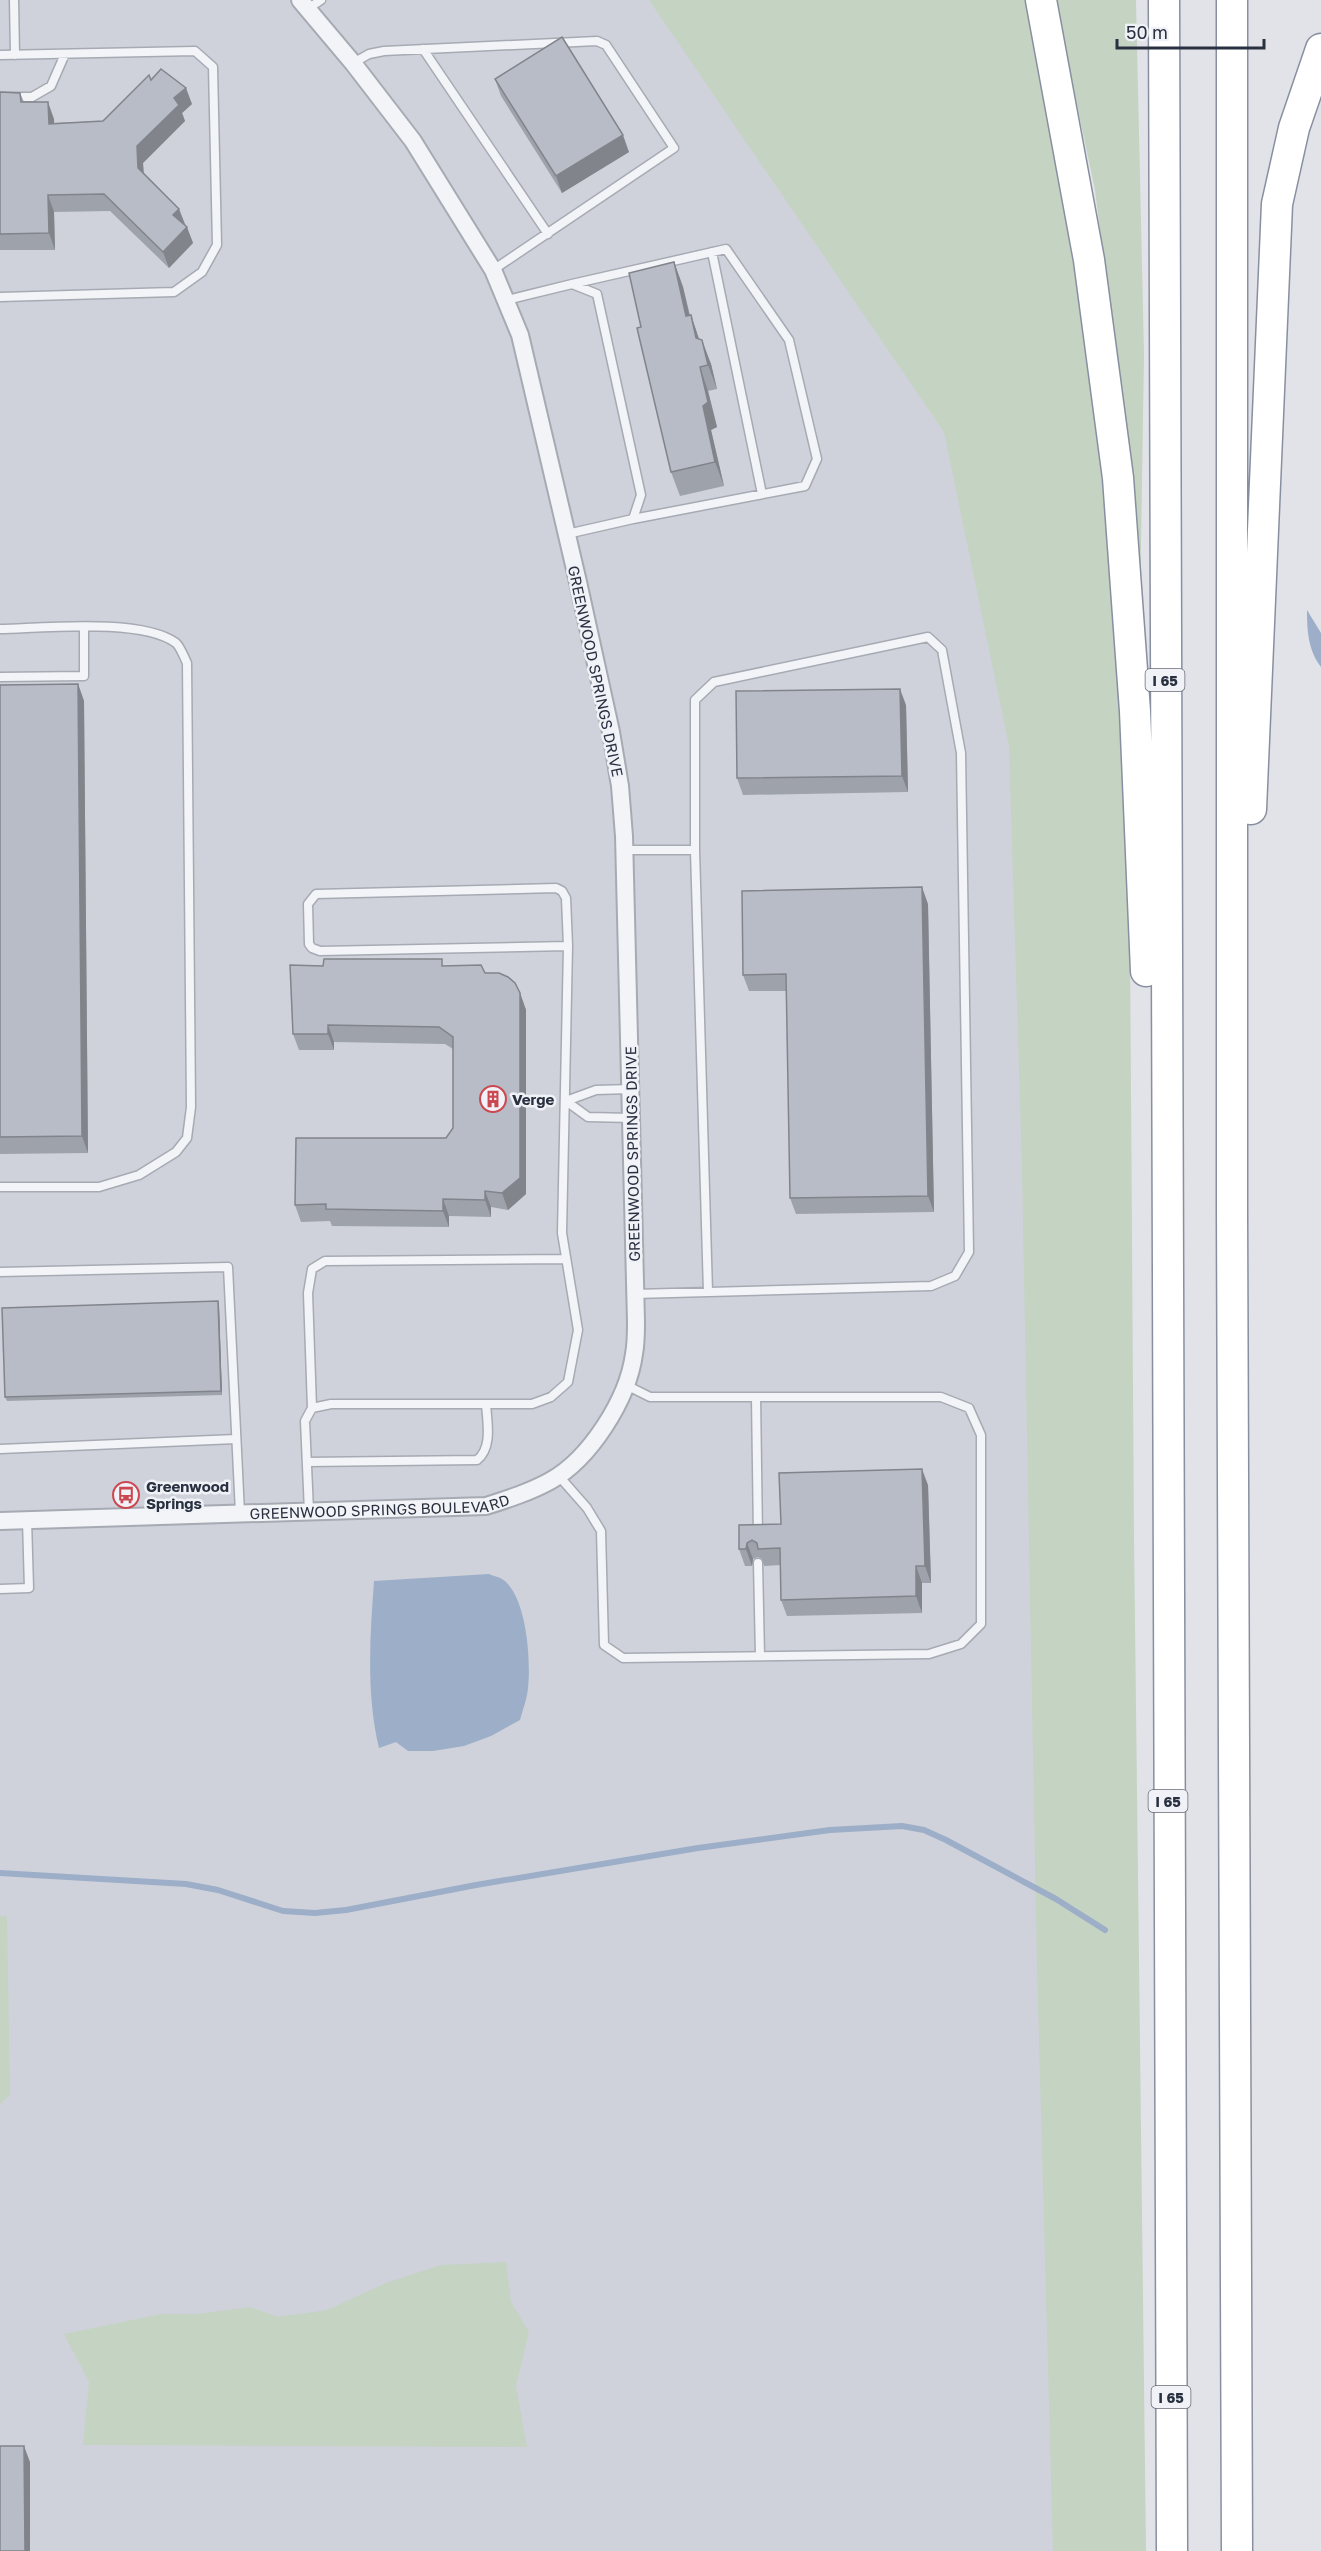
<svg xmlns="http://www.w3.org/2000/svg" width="1321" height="2551" viewBox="0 0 1321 2551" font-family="'Golos Text',sans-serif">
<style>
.built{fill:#cfd2db}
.green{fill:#c5d3c2}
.water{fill:#9caec8}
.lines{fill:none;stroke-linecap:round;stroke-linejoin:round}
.stream{stroke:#9caec8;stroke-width:6}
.service-casing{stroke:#a6aab3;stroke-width:11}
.minor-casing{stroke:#a6aab3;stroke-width:20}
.motorway-casing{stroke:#888fa0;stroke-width:33}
.service{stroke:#f3f4f7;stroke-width:8}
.minor{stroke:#f3f4f7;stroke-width:16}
.motorway{stroke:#fff;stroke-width:30}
.wall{fill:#9ea2aa}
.shaded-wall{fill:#81848b}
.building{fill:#b8bcc6;stroke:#81848b;stroke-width:1.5}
.labels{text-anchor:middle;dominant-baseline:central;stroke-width:5;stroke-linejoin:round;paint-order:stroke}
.shield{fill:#f0f2f7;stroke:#656a77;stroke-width:1.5}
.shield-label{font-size:14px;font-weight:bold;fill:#293040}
.street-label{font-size:15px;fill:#293040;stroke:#f0f2f7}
.poi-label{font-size:15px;font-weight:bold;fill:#293040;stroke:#f0f2f7;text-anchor:start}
</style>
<rect width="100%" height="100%" fill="#e1e3e9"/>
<path class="built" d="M0 0H992L1118 2551H0Z"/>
<path class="green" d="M649 0H1025L1042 82 1082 317 1106 515 1119 699 1130 943 1134 1538 1146 2551H1053L1037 1967 1022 1169 1009 746 944 432Z
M1055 0H1136L1144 354 1140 611 1123 415 1095 190Z
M0 1916H7L10 2095 0 2104Z
M506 2262 511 2302 529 2332 516 2386 527 2447 83 2445 89 2382 64 2334 162 2314H198L250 2307 278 2317 327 2310 386 2283 441 2265Z"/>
<path class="water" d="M1307 610 1321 633V667C1308 650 1307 630 1307 610Z
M489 1574C493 1576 499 1577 502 1579 527 1595 531 1661 528 1688 527 1699 523 1709 520 1720L491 1736 464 1746 433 1751H408L396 1742 379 1748C366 1694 370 1636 374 1581Z"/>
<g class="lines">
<path class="stream" d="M0 1873 186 1884 218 1890 283 1911 315 1913 346 1910 476 1885 698 1848 830 1830 902 1826 924 1830 946 1840 1056 1899 1105 1930"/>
<defs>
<path id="service" d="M14 0 15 55
M309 8 321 0
M423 49 548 234
M0 55 195 51 213 67 217 245 202 272 174 292 0 297
M353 63 369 54 384 51 597 41 606 45 674 148 493 270
M0 97H32L51 86 65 54
M712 252 762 494
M572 284 726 249 789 340 817 459 805 486 633 519
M507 300 572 284 597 294 641 495 633 519 567 534
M0 629C44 628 142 618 176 643 181 648 184 657 187 663L191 1107 187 1138 176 1152 139 1175 99 1187H0
M0 677 84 676V628
M624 850H695V700L714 682 928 637 942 650 961 753 969 1252 955 1276 931 1286 635 1294
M695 850 708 1292
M566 1101 588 1117 632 1118
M566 1101 596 1090 631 1089
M0 1272 228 1267 240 1513
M756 1397 758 1535
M312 1408 308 1293 312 1269 325 1261 566 1259
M0 1449 236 1439
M307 1462 477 1460C493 1448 487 1421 486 1404
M558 1475 587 1508 601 1531 604 1645 623 1658 929 1654 961 1644 981 1624V1435L969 1408 941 1397H650L626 1385
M309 1511 305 1421 312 1408 331 1404H532L551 1397 568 1382 578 1330 562 1233 568 946 566 898 562 891 556 888 316 894 308 904 309 944 312 948 320 951 568 946
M758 1563 760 1656
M0 1589 29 1588 27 1520"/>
<g id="minor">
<path id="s1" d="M0 1521 486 1506C508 1499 530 1492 550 1481 590 1459 628 1399 634 1354 636 1344 636 1333 636 1322L624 836 620 786 611 732 578 582 520 335 493 270 413 141 353 63 300 0"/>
</g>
<path id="motorway" d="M1041 0 1089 260 1118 478 1135 711 1146 971
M1164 0 1172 2551
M1232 0V1211L1237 2551
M1251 809 1277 204 1294 128 1321 49"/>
</defs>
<use href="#service" class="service-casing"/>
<use href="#minor" class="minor-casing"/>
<use href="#motorway" class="motorway-casing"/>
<use href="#service" class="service"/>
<use href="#minor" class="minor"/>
<use href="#motorway" class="motorway"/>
</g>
<path class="wall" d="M495 79 629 152 562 193 501 96Z
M151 80 192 104 182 113 185 121 143 163 144 173 179 209 193 243 169 268 110 211 54 212 55 250H0V92L20 93 24 102 54 119V123L103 121Z
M674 262 683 287 690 315H691L699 339 711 364 717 389 708 391 717 427 711 430 724 486 680 496 671 472 641 327Z
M78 684 84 701 88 1153 0 1154V685Z
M906 705 908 792 743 795 737 778Z
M928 904 934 1212 796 1214 790 1198 787 991H749L743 975Z
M323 966H445L485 973 520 993 526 1010V1194L508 1210 491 1207V1217L449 1216V1227L332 1226 330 1221 301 1222 295 1205 446 1138 453 1128V1049L445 1044 334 1042V1050H299L293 1034Z
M218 1301 219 1305 222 1395 7 1401 5 1397Z
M928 1485 931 1583H922V1613L787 1616 781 1600V1565L764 1566 762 1559 758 1557 753 1559 752 1566H745L739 1549V1525L781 1524Z"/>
<path class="shaded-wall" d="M186 88 192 104 182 113 185 121 143 163 144 184 138 168 137 146 174 98Z
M48 102 54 119 55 140 49 124Z
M623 135 629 152 562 193 556 176Z
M48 195 54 212 55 250 49 233Z
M179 209 185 225 173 215Z
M187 227 193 243 169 268 163 252Z
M674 262 683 287 695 340 686 316Z
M691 315 699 339 696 338Z
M702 340 711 364 717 389 708 365Z
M700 367 708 391 717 427 711 430 724 486 715 462 703 406Z
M78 684 84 701 88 1153 82 1136Z
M900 689 906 705 908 792 902 776Z
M922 887 928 904 934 1212 928 1196Z
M520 993 526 1010V1194L508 1210 502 1193Z
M328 1025 334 1042V1050L328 1034Z
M485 1191 491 1207V1217L485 1200Z
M443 1199 449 1216V1227L443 1211Z
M218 1301 219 1305 222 1395 221 1391Z
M922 1469 928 1485 931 1583 925 1566Z
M747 1543 753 1559 752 1566 746 1549Z
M916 1566 922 1583V1613L916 1596Z
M24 2446 30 2462V2551H25Z"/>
<path class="building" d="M562 37 623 135 556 176 495 79Z
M161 69 186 88 174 98 179 105 137 146 138 168 179 209 173 215 187 227 163 252 104 194 48 195 49 233 0 234V92L20 93 21 102H48L49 124 103 121 149 75 151 80Z
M674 262 686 316 691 315 696 338 702 340 708 365 700 367 708 402 703 406 715 462 671 472 637 328 641 327 629 273Z
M78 684 82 1136 0 1137V685Z
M900 689 902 776 737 778 736 691Z
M922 887 928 1196 790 1198 786 974 743 975 742 891Z
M324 959H442V966L481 965 485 973H499L508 977 515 983 520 993V1178L502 1193 485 1191V1200L443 1199V1211L326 1209V1204L295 1205 296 1138H446L453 1128V1037L439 1027 328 1025V1034H293L290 965 323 966Z
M218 1301 221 1391 5 1397 2 1308Z
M922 1469 925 1566H916V1596L781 1600 780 1548 758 1549 757 1543 752 1540 747 1543 746 1549H739V1525L781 1524 779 1473Z
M0 2446H24L25 2551H0Z"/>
<defs>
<symbol id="building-ring" viewBox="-11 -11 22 22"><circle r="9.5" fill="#f0f2f7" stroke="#cc4850" stroke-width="1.5"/><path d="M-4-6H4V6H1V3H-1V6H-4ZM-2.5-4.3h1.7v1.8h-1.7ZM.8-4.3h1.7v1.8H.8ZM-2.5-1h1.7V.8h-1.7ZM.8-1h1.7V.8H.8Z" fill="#cc4850"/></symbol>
<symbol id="bus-ring" viewBox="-11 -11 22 22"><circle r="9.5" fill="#f0f2f7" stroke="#cc4850" stroke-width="1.5"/><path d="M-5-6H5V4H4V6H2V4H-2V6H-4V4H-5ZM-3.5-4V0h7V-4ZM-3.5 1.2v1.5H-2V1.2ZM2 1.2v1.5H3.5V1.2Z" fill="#cc4850"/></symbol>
</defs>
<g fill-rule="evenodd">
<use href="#building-ring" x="478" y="1084" width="30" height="30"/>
<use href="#bus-ring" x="111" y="1480" width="30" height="30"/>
</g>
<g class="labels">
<g class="shield">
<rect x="1145.5" y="669" width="39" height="22" rx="4.5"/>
<rect x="1148.5" y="1790" width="39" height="22" rx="4.5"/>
<rect x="1151.5" y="2386" width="39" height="22" rx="4.5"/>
</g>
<g class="shield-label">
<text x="1165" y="680">I 65</text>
<text x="1168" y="1801">I 65</text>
<text x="1171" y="2397">I 65</text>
</g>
<g class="street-label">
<text transform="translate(596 671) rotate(78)">GREENWOOD SPRINGS DRIVE</text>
<text transform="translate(632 1154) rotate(-91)">GREENWOOD SPRINGS DRIVE</text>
<text stroke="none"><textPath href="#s1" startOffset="380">GREENWOOD SPRINGS BOULEVARD</textPath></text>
</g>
<g class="poi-label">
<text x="512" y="1099">Verge</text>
<text x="146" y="1486">Greenwood<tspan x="146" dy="17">Springs</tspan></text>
</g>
</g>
<path d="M1117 39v9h147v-9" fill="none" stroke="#293040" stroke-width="3"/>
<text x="1126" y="39" font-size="18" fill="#293040" stroke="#f0f2f7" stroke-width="4.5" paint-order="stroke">50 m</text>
</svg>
